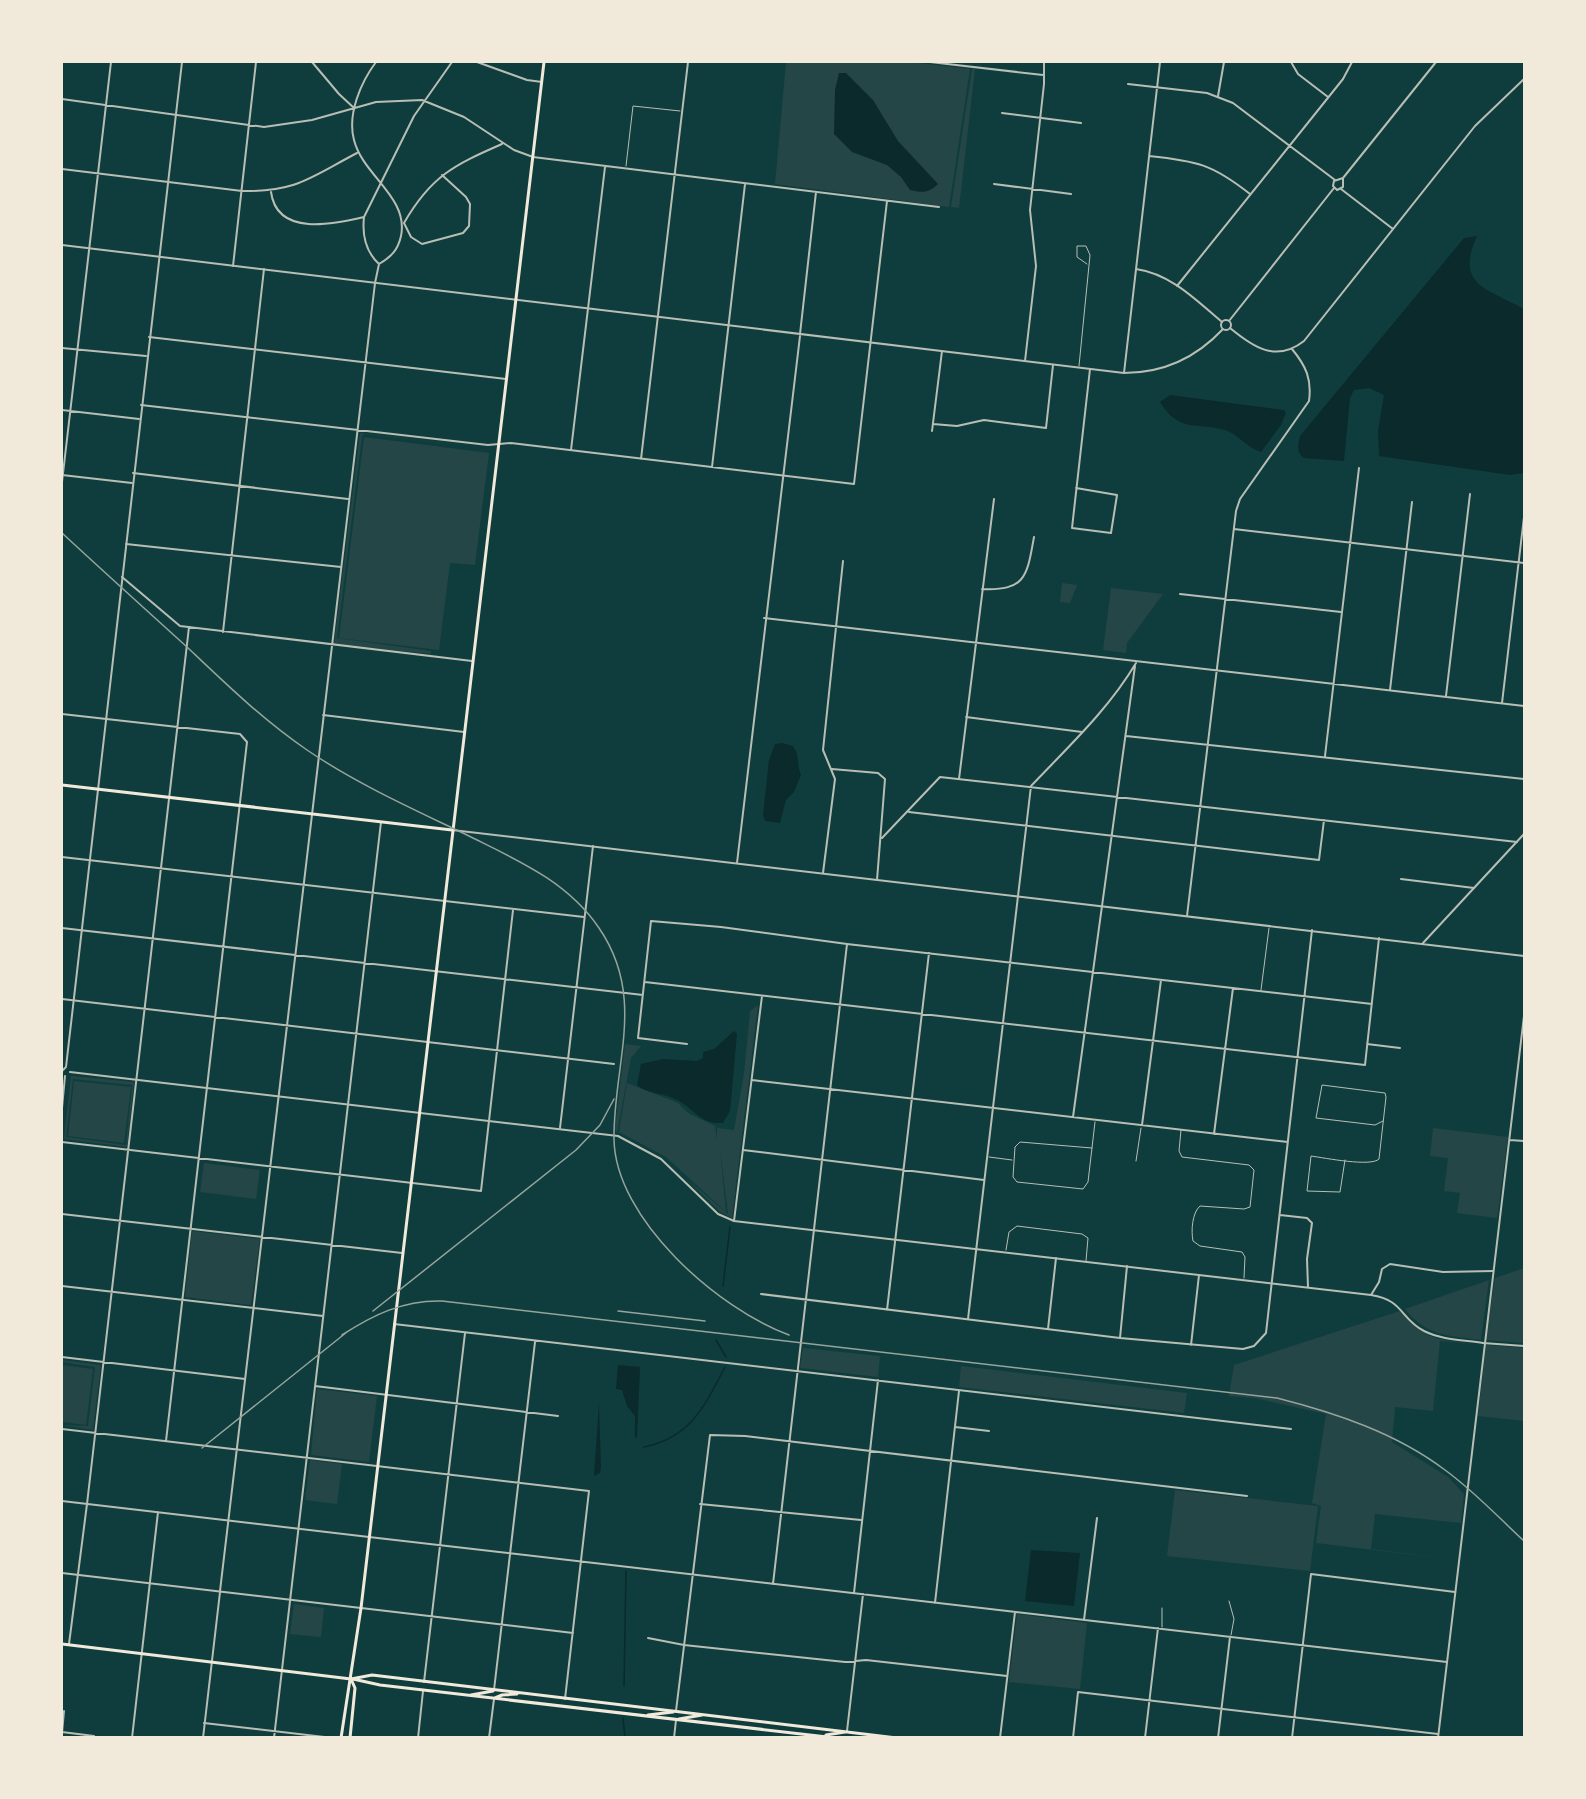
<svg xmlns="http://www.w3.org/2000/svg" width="1586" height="1799" viewBox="0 0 1586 1799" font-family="Barlow,sans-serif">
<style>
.green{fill:#244646;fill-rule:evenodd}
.water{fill:#0a2a2b}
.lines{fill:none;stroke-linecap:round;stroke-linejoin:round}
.stream{stroke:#0a2a2b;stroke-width:1.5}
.service{stroke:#b8beb3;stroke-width:1}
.minor{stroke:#b8beb3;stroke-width:2}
.tertiary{stroke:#b8beb3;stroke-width:2}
.secondary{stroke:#f1e9da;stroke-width:3}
.primary{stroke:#f1e9da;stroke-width:3}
.rail{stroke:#97a49c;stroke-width:1.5}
</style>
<rect width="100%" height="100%" fill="#0f3d3e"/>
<path class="green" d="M786 62H910L970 69 949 207 775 184Z
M972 69H975L959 208 951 207Z
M360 433 488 448 364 434 362 437 337 638 431 651V654L334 644Z
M364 437 489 453 475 565 450 563 439 650 339 638Z
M1062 583 1077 585 1070 603 1060 602Z
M1111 588 1163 594 1127 643 1126 653 1103 650Z
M758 1005 732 1218 720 1212 686 1178 728 1214 720 1148 726 1212 666 1157 619 1132 627 1083 678 1103 688 1113 715 1126 717 1141V1128L734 1130 744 1074 750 1011Z
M625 1044 641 1046 631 1058 617 1133 615 1129Z
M71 1076 134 1082 127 1147 64 1139ZM73 1079 132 1085 126 1145 66 1137Z
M74 1081 131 1087 124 1143 68 1136Z
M1433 1128 1508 1137 1497 1218 1457 1213 1460 1193 1444 1191 1448 1158 1430 1156Z
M204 1163 260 1170 256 1199 200 1192Z
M192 1231 260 1239 251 1305 185 1297Z
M1524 1268V1343L1486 1340 1495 1278Z
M1489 1280 1481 1340C1448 1335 1427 1337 1405 1309Z
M1400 1311C1423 1339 1438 1340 1472 1344L1440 1341 1433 1411 1395 1407 1392 1442 1448 1477 1464 1494 1461 1523 1375 1514 1371 1549 1456 1560 1316 1543 1321 1506 1312 1503 1326 1414 1255 1398 1229 1396 1234 1365Z
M1486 1345 1524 1348V1421L1478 1416Z
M803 1348 880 1356 878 1377 800 1368Z
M62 1360 101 1365 93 1430 62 1425 88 1426 95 1367 62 1362Z
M62 1365 93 1369 86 1425 62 1422Z
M961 1366 1187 1393 1184 1413 959 1387Z
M317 1389 377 1396 369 1462 311 1455Z
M310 1460 342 1464 337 1504 305 1500Z
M1175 1490 1318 1506 1310 1571 1167 1556Z
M294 1604 324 1608 321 1637 290 1634Z
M1017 1614 1087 1623 1080 1689 1009 1682Z"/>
<path class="water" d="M839 73H846L873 100 898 141 938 184C929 193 922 193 910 190L901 177 887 165 852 152 834 134 835 90Z
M1477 236C1454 286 1489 289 1524 309V473L1510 475 1379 456 1378 431 1384 395 1369 388 1354 390 1350 398 1344 461 1304 458C1296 452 1298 445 1300 436L1464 238Z
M1170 395 1284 410 1286 413 1281 425 1261 452C1247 448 1238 434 1225 430 1195 422 1179 433 1160 402Z
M782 743 793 746C801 759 796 764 801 775L794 792 786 800 780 823 765 821 763 815 769 760 775 744Z
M734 1031 737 1034 730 1111 723 1123C699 1124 695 1109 677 1100 665 1093 647 1094 637 1085L641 1064 663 1059 697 1061 703 1058V1052L714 1049Z
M618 1365 640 1367 637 1437 635 1438V1416L627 1406 622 1390 616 1389Z
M599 1403 601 1467 600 1473 594 1476Z
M1031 1550 1080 1553 1074 1606 1025 1601Z"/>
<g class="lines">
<path class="stream" d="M723 1286 730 1227
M716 1340 726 1357
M644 1447C691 1437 704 1407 725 1367
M624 1686 626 1571
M623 1718 625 1738"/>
<path class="service" d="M626 166 633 106 680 111
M1079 366 1090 255 1086 246H1077V257L1087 264
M1261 990 1269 928
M1181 1130 1179 1151 1182 1157 1249 1165 1254 1170 1250 1207 1244 1209 1200 1206C1192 1213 1191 1231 1193 1241L1200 1246 1242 1252 1245 1257 1244 1278
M1092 1148 1020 1142 1015 1147 1013 1177 1017 1182 1083 1189 1088 1182 1095 1122
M989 1157 1012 1160
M1345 1160 1340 1192 1307 1191 1311 1156C1325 1158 1371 1167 1379 1159L1386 1097 1385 1093 1322 1085 1316 1118 1375 1125 1383 1121
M1136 1161 1141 1128
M1006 1250 1009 1232 1017 1226 1082 1234 1088 1238 1086 1261
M1229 1601 1234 1619 1231 1635
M1162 1608V1627"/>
<path class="minor" d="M312 62 339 94 354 108
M477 62 527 80 542 82
M930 62 1043 75
M1291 62 1298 74 1328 97
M1128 84 1207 93 1233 103 1335 180
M1218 96 1224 62
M62 99 264 127 312 120 376 102 422 100 464 117 514 150 533 157 939 207
M1002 113 1081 123
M1149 156C1197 161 1212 164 1250 194
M62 169 242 191C297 192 311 177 357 153
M442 175 466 197 470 204 469 226 463 233 422 244 411 237 404 223C431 176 454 165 502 144
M994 184 1071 194
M1341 189 1393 229
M271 192C277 237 334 224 364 217
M379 264C365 251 362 235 364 217L414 116 452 62
M233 266 256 62
M1136 269C1171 274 1196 300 1222 322
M1177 286 1343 79 1352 62
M1230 328C1253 347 1276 363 1304 341L1475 126 1524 79
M800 334 816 192
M149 337 506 379
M62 348 146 356
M1025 361 1036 266 1030 210 1044 84V62
M1124 373 1160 62
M141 405 488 445 511 443 854 484 887 201
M62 410 139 419
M933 424 957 426 984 420 1046 428 1053 365
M932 431 942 351
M571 450 605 167
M641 459 688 62
M712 467 745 184
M133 473 348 499
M62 475 132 483
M62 482 111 62
M1076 488 1117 495 1111 533 1072 528 1090 369
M1234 529 1524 563
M126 544 341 567
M122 577 180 626 472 661
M982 589C1026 591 1027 576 1034 537
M1180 594 1341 612
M764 618 1524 706
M223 632 264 269
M1390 690 1412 502
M1446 696 1470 494
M1502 703 1524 517
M62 714 240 734 247 742 166 1441
M323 715 464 732
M966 717 1082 732
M1126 736 1524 779
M1325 756 1359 468
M832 769 878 773 885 779 877 880
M959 779 994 499
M909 812 1319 860 1324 820
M882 838 940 777 1517 842
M62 857 584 917
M823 873 835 779 823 750 843 561
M1401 879 1474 888
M1187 916 1236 511 1240 499 1309 401C1312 379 1306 366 1292 349
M62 928 643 995
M645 982 1365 1065 1379 938
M62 999 614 1064
M687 1044 638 1038 651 921 721 927 847 944 1372 1004
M1367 1044 1400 1048
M752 1080 1288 1142
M1073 1117 1135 666
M1142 1125 1161 980
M560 1128 593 846
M1214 1134 1233 988
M62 1142 481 1191 513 910
M743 1150 984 1180
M62 1214 402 1253
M1280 1215 1307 1218 1312 1223 1307 1259 1308 1287
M734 1221 762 996
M62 1286 323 1316
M761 1294 1120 1338 1243 1349 1254 1346 1266 1333 1312 930
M1371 1295 1379 1282 1382 1269 1390 1264 1443 1272 1493 1271
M887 1310 929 953
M968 1319 1031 786C1068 747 1108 710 1136 663
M394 1324 1291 1429
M1048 1329 1056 1258
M1120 1338 1127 1266
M1483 1343 1524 1346
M1191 1345 1199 1275
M62 1357 245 1379
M315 1386 558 1416
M955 1427 989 1431
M62 1429 589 1491 565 1699
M87 1504 189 627
M700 1504 861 1520
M369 1537 1447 1662
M773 1584 847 944
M220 1591 375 283 379 264C391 257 398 250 401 236 409 197 363 176 354 140 347 114 361 82 376 62
M854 1593 878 1380
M935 1603 959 1391
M361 1608 573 1633
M1084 1620 1097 1518
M648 1638 684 1645 845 1662 866 1660 1007 1676
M424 1682 465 1333
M494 1690 535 1342
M676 1711 710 1435 745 1436 1247 1496
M204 1723 333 1738
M847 1731 863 1594
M62 1732 94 1736
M62 1733 64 1711
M274 1738 381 822
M418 1738 423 1691
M489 1738 494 1699
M674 1738 676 1720
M1000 1738 1015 1612
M1073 1738 1078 1692 1438 1734
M1145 1738 1158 1628
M1218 1738 1230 1637
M1292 1738 1311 1574 1455 1592"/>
<path class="tertiary" d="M1336 189 1333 186 1334 181 1343 178 1436 62
M1337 190 1343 187V178
M62 245 1124 373C1164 373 1196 358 1223 329
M1221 325a5 5 0 1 1 10 0a5 5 0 1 1-10 0Z
M1229 321 1334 188
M452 830 1524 956
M737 863 800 336
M1423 943 1524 834
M66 1067 182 62
M62 1071 66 1067
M70 1072 618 1136 661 1159 718 1214 734 1221 1371 1295C1404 1300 1400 1319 1424 1331 1442 1340 1464 1340 1483 1343
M62 1108 65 1076
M1510 1140 1524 1141
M62 1501 369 1537
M62 1573 361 1608
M69 1644 87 1504
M132 1738 158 1512
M203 1738 220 1592
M1438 1738 1524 1016"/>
<path class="secondary" d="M62 785 452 830
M62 1644 351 1679"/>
<path class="primary" d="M351 1679 372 1675 897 1738
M353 1679 380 1685 836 1738
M471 1695 493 1691
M495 1698 502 1695 517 1694
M648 1715 673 1712
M679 1719 702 1715
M826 1735 845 1732
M341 1738 361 1608 544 62
M350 1738 355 1688 351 1679"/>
<path class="rail" d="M62 533C103 571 145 609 187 647 225 683 263 720 307 750 357 784 413 809 467 835 517 860 567 881 599 928 647 998 613 1064 614 1139 615 1219 718 1309 789 1335
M373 1311 576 1150 600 1125 614 1099
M618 1311 705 1321
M342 1335C373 1315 403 1300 442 1301L1277 1398C1336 1413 1396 1433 1445 1470 1474 1491 1499 1518 1524 1541
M202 1448 347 1332"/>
</g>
<rect width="1586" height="1799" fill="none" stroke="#f1e9da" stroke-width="126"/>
</svg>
